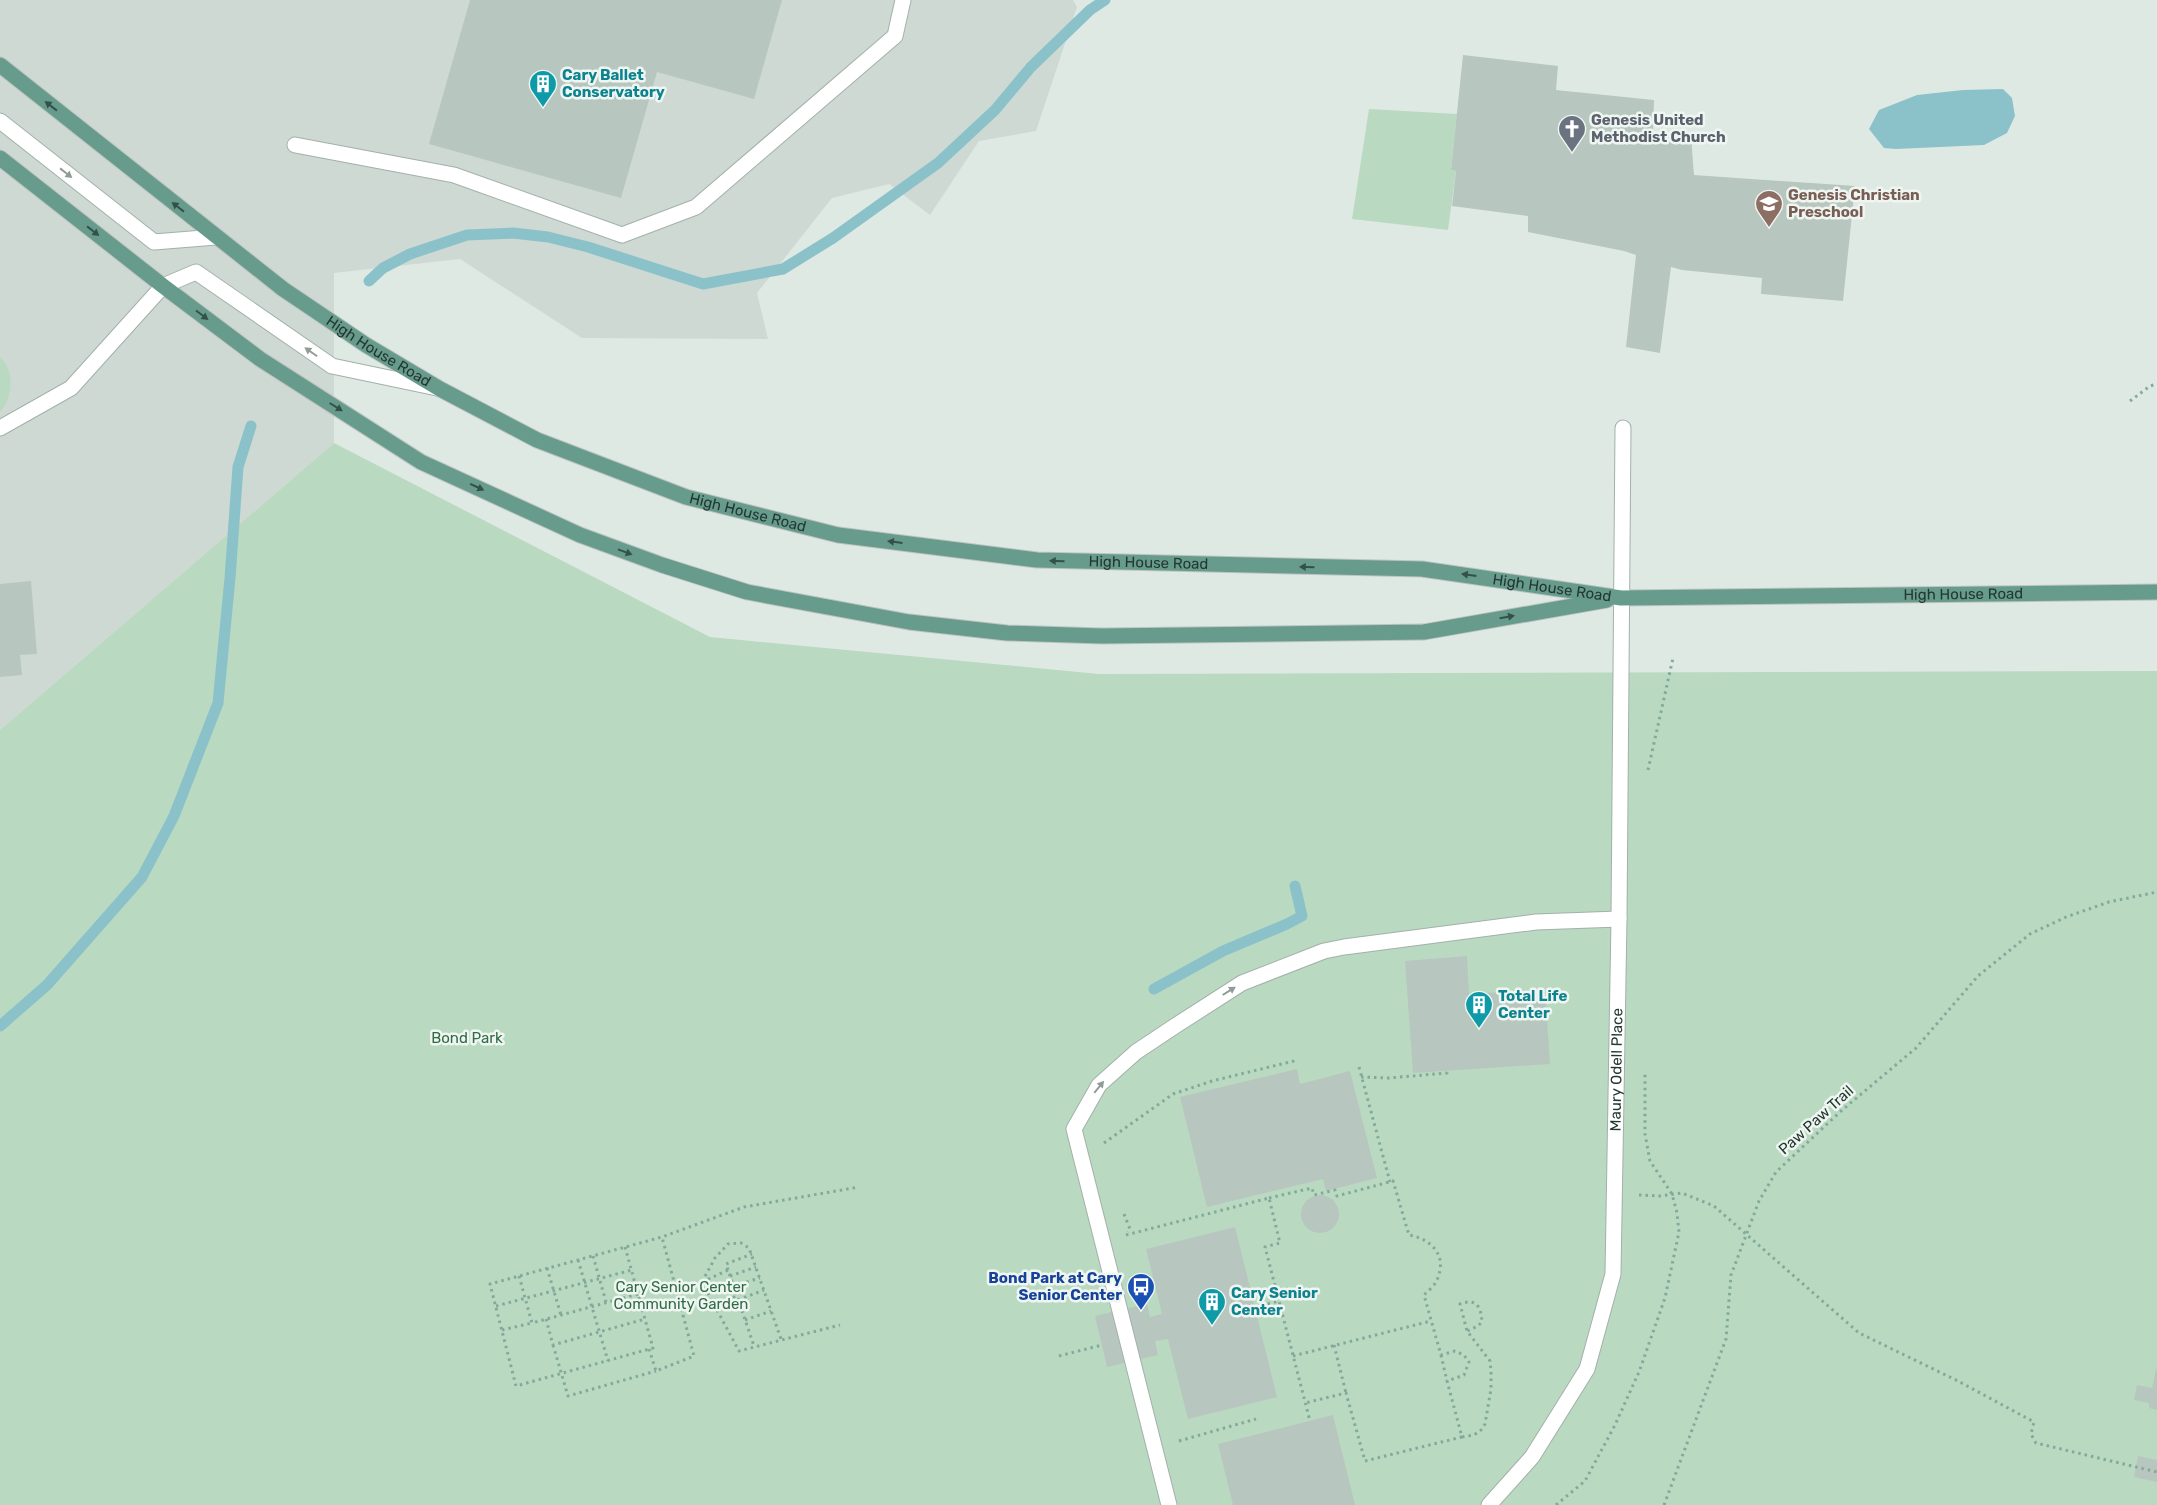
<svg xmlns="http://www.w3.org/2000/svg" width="2157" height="1505" viewBox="0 0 2157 1505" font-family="Rubik,sans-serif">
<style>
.built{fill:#ced9d3}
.green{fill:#bad9c1}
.water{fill:#8bc2ca}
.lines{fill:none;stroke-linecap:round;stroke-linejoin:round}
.stream{stroke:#8bc2ca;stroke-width:11}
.building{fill:#b8c6c0}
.minor-casing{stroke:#a3b0ab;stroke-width:17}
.major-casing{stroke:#bdc3c1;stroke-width:17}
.path{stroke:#82aa9c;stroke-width:3;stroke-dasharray:2.5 4;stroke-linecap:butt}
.minor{stroke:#fff;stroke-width:15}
.major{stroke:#679b8c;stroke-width:15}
.oneway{fill:#335148}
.oneway2{fill:#909c98}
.labels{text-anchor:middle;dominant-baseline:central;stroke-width:5;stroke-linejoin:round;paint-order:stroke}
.culture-label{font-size:15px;font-weight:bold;fill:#0d838f;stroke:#eff6f2;text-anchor:start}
.worship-label{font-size:15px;font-weight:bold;fill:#5b616d;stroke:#eff6f2;text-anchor:start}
.education-label{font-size:15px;font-weight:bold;fill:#785e54;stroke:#eff6f2;text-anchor:start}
.street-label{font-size:15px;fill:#223831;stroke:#eff6f2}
.park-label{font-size:15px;fill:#306b45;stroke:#eff6f2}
.transit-label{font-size:15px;font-weight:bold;fill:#164399;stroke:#eff6f2;text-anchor:end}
</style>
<rect width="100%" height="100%" fill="#dfe9e4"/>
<path class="built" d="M0 0H1073L1077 7 1036 131 979 141 930 215 889 184 832 198 757 293 768 339 582 338 460 259 334 273V443L0 730Z"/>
<path class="green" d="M1369 109 1457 114 1451 170 1456 171 1448 230 1352 219Z
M0 357C15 370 13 398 0 412Z
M334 443 710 637 1099 674 2157 671V1505H0V730Z"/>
<path class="water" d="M2003 89 2012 98 2015 116 2007 133 1984 145 1896 149 1884 148 1869 129 1879 110 1917 95 1963 90Z"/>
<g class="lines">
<path class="stream" d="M369 281 383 268 410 254 467 235 513 233 548 237 588 247 703 284 783 269 833 238 938 163 995 110 1031 67 1090 10 1105 0
M1154 989 1223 951 1287 924 1302 916 1295 886
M0 1026 47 985 142 877 174 816 218 703 230 578 238 467 251 426"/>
</g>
<path class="building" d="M470 0H782L754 99 657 72 621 198 429 144Z
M1463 55 1558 66 1556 90 1654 100 1653 133 1691 136 1694 175 1855 186 1843 301 1761 294 1762 278 1682 270 1671 267 1660 353 1626 347 1636 255 1624 251 1528 232V216L1452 206 1456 171 1451 170Z
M31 581 37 654 20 655 22 675 0 677V584Z
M1467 956 1469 994 1545 989 1550 1064 1413 1073 1405 961Z
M1297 1069 1300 1084 1350 1071 1377 1178 1326 1191 1323 1179 1207 1207 1180 1097Z
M1301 1214a19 19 0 1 1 38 0a19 19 0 1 1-38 0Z
M1235 1227 1277 1397 1188 1419 1168 1339 1155 1341 1158 1355 1107 1367 1095 1316 1147 1304 1150 1317 1162 1314 1146 1249Z
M2156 1369H2157V1410L2149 1408V1403L2134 1400 2137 1385 2152 1388Z
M1333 1415 1355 1505H1233L1218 1444Z
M2138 1456 2157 1460V1482L2134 1477Z"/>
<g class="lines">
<defs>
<g id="minor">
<path d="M0 121 154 242 216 237"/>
<path d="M295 145 454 175 622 235 696 207 895 36 903 0"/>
<path d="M0 428 71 388 163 286 196 272 332 366 437 388"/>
<path d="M1169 1505 1074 1129 1099 1085 1136 1052 1175 1026 1242 983 1324 951 1344 947 1536 922 1619 919"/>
<path id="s1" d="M1489 1505 1532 1457 1587 1369 1613 1274 1619 919 1623 428"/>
</g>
<g id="major">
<path id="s2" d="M0 65 283 289 366 345 440 389 537 440 686 497 838 535 1037 560 1422 569 1621 598 2157 592"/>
<path d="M0 158 163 286 260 359 421 462 580 535 662 565 747 592 909 622 1007 633 1102 636 1424 632 1607 600"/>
</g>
</defs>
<use href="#minor" class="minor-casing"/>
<use href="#major" class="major-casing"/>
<path class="path" d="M2130 401 2150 386 2157 384
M1648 770 1673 658
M1359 1067 1390 1182
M1361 1077 1389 1078 1447 1073V1071
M1104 1143 1173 1094 1212 1081 1298 1060
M1639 1195 1660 1196 1682 1193 1714 1206 1859 1333 1958 1381 2034 1422 2031 1434 2036 1443 2157 1472
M1269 1198 1312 1188 1314 1195 1335 1190 1337 1196 1393 1181 1409 1235C1431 1239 1448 1255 1437 1280 1435 1285 1428 1291 1424 1295L1441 1355 1455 1351 1464 1355 1469 1362 1464 1375 1447 1381 1462 1437 1365 1461 1346 1393 1305 1403
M1124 1214 1130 1229 1128 1232
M1126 1235 1269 1198 1280 1243 1265 1247 1310 1421
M625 1247 653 1348 516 1386 490 1284 662 1237 744 1207 859 1187
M593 1256 606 1302
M578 1260 608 1361
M547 1268 561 1315
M728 1270 726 1264 752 1254
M519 1276 532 1323 638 1294
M730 1276 756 1267
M702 1282 715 1258 728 1244 741 1243 749 1248 781 1339
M702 1282 728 1270 754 1346
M734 1286 760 1278
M676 1288 702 1282 739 1351 840 1325
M738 1300 764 1290
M715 1305 737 1296
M496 1306 632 1270
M1255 1307 1279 1301
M546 1319 553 1345 645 1319
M745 1320 771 1311
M502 1330 532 1323
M553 1345 568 1396 656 1371
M1334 1345 1346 1393
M649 1349 656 1371 694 1356 662 1237
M1441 1355 1447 1381
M1059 1356 1102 1345
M1293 1356 1431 1321
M1462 1437 1474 1435 1481 1430 1485 1424 1491 1389V1372L1490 1361 1467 1331 1460 1304C1476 1298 1481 1306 1482 1322L1478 1326 1467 1331
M1179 1441 1256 1419
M1556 1505 1585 1481 1615 1425 1639 1372 1665 1298 1679 1232 1677 1213 1672 1194 1650 1161 1645 1134V1074
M1664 1505 1726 1339 1731 1275 1759 1201 1776 1172 1841 1111 1916 1048 1978 976 2030 934 2066 917 2109 902 2157 892"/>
<use href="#minor" class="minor"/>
<use href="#major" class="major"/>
</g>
<defs><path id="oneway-solid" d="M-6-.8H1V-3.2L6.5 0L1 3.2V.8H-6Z" transform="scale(1.25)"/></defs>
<g class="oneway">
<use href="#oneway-solid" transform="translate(51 106) rotate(-142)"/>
<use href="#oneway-solid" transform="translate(178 207) rotate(-142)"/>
<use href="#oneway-solid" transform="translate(93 231) rotate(38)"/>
<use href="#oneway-solid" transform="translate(202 315) rotate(37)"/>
<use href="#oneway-solid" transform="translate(336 407) rotate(32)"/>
<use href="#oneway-solid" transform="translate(477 487) rotate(25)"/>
<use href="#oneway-solid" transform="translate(895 542) rotate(-173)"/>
<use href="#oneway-solid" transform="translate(625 552) rotate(20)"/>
<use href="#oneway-solid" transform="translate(1057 561) rotate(-178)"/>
<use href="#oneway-solid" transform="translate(1307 567) rotate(-179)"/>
<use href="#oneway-solid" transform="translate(1469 575) rotate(-172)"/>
<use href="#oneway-solid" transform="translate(1507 617) rotate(-10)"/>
</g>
<g class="oneway2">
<use href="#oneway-solid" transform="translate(66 173) rotate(38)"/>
<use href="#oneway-solid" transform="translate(311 352) rotate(-145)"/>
<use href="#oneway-solid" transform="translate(1229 991) rotate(-32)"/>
<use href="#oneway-solid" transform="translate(1099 1087) rotate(-51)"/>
</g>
<defs>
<symbol id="building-pin" viewBox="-11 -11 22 30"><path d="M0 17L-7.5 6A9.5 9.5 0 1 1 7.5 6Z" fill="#0f9aa8" stroke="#eff6f2"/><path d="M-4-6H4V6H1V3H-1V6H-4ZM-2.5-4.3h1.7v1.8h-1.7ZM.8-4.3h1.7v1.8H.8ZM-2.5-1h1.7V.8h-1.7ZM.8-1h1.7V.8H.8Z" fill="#fff"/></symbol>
<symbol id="church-pin" viewBox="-11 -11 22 30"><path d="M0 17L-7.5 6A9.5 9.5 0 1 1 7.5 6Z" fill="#6b7280" stroke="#eff6f2"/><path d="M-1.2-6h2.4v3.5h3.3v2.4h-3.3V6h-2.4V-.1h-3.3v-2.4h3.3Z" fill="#fff"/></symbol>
<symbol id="school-pin" viewBox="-11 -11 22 30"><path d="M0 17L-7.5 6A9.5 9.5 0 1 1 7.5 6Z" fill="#8d6e63" stroke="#eff6f2"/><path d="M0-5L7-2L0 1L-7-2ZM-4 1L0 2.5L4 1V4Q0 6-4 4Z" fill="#fff"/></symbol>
<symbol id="bus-pin" viewBox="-11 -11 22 30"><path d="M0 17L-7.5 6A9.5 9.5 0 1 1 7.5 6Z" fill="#1a4fb4" stroke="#eff6f2"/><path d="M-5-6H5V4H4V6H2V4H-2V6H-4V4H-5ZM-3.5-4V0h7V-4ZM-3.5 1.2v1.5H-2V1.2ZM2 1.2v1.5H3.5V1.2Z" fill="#fff"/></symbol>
</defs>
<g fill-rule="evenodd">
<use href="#building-pin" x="527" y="68" width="32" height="43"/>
<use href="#church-pin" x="1556" y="113" width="32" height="43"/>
<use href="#school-pin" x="1753" y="188" width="32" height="43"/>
<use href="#building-pin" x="1463" y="989" width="32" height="43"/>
<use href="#bus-pin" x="1125" y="1271" width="32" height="43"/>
<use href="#building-pin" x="1196" y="1286" width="32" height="43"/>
</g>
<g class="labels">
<g class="culture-label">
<text x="562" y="75">Cary Ballet<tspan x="562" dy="17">Conservatory</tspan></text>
<text x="1498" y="996">Total Life<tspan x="1498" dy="17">Center</tspan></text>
<text x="1231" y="1293">Cary Senior<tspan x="1231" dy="17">Center</tspan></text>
</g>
<g class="worship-label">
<text x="1591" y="120">Genesis United<tspan x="1591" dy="17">Methodist Church</tspan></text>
</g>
<g class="education-label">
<text x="1788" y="195">Genesis Christian<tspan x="1788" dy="17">Preschool</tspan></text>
</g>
<g class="street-label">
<text stroke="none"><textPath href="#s2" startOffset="475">High House Road</textPath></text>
<text stroke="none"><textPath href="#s2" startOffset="880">High House Road</textPath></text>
<text stroke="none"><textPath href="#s2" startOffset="1285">High House Road</textPath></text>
<text stroke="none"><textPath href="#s2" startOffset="1690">High House Road</textPath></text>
<text stroke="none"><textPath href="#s2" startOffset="2102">High House Road</textPath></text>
<text stroke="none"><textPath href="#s1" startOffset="471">Maury Odell Place</textPath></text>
<text transform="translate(1816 1120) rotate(-42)">Paw Paw Trail</text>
</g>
<g class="park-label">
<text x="467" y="1038">Bond Park</text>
<text x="681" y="1287">Cary Senior Center<tspan x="681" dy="17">Community Garden</tspan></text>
</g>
<g class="transit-label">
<text x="1122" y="1278">Bond Park at Cary<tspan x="1122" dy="17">Senior Center</tspan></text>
</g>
</g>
</svg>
